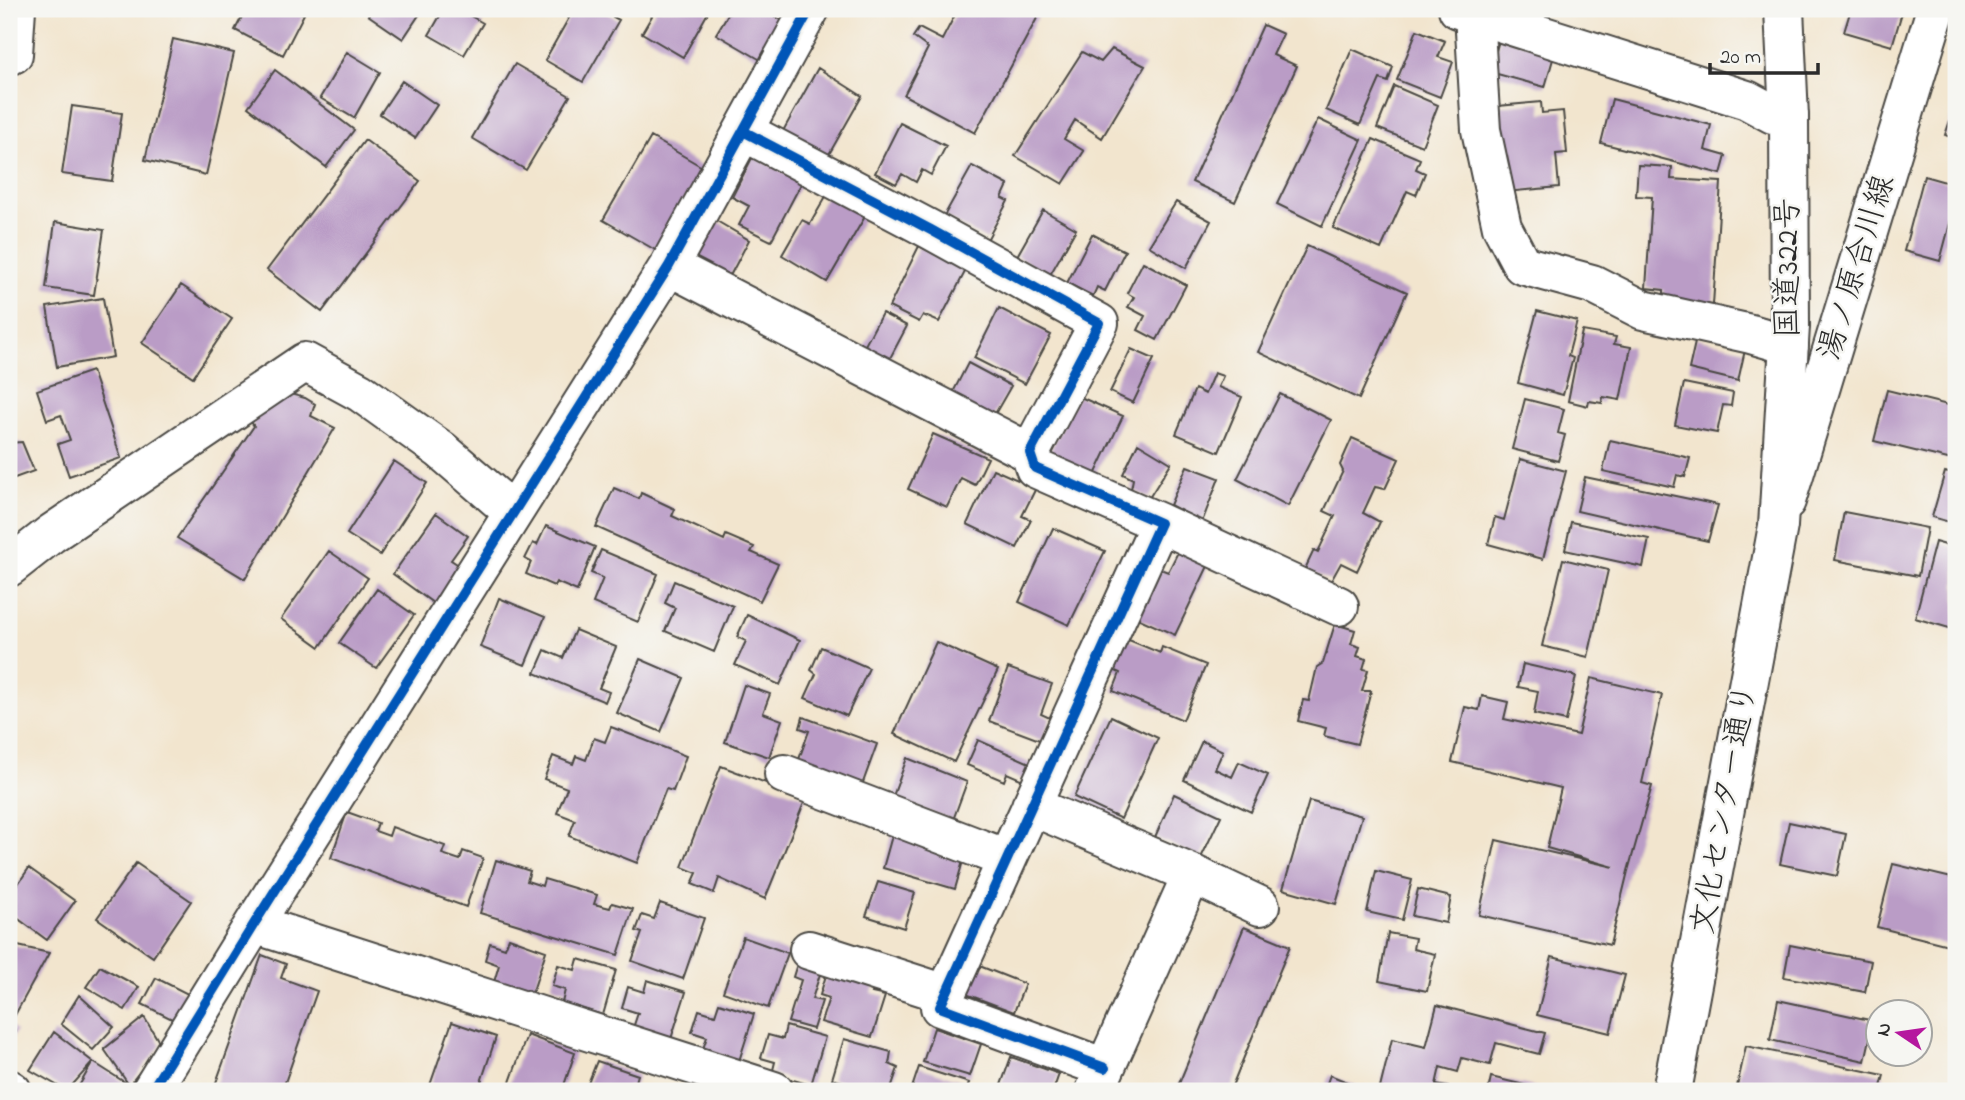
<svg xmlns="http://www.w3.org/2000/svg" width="1965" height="1100" viewBox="0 0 1965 1100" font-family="'Indie Flower','Klee One',sans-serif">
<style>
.building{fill:#ba9cc6}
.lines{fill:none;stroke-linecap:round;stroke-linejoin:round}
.minor-casing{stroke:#494743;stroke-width:42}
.major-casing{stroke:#494743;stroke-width:42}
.highway-casing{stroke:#494743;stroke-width:42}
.minor{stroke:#fff;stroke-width:38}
.major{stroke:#fff;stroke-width:38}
.highway{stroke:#fff;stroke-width:38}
.cycleway-casing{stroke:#f6f6f2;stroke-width:15}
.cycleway{stroke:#0057b8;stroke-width:10}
.labels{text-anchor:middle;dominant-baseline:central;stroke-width:5;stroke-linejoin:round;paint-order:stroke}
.street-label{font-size:32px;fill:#2b2b2b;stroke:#f6f6f2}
</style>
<rect width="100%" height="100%" fill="#f6f6f2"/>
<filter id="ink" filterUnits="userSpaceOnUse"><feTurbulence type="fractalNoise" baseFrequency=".0143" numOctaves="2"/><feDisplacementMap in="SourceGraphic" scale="14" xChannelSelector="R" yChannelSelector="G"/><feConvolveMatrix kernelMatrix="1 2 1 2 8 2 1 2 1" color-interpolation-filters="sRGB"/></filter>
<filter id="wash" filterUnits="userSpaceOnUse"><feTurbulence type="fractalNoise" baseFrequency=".00686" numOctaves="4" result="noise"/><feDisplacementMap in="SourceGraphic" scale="28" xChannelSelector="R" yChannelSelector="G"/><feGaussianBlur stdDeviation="1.57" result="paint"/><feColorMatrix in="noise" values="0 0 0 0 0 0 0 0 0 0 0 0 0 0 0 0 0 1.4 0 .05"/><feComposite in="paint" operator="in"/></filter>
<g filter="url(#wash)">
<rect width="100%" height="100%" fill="#f2e5ce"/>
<g id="blocks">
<path class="building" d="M246 9H294L304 14 283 55 235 30Z
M372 9H423L403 39 368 15Z
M444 9H458L483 23 464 55 429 35Z
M537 9H553L549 16Z
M574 9H599L619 20 583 82 545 60Z
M656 9H710L683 57 642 33Z
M731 9H762L793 27 771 66 716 34Z
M958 9H1042L975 133 904 95 928 48 913 37 919 28 942 40Z
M1851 9H1903L1892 46 1844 32Z
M1263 25 1283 34 1273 55 1297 66 1235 202 1192 182Z
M1417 30 1445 41 1438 57 1453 62 1440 97 1397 80Z
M1500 37 1555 52 1545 87 1490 72Z
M173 39 234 53 206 175 145 160Z
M1112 49 1145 66 1102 138 1075 120 1064 139 1084 151 1063 184 1015 156 1082 52 1101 62Z
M1352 49 1393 67 1388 82 1380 79 1360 125 1326 110Z
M347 52 380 72 354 118 320 98Z
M515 64 570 96 526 170 472 138Z
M818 68 862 96 828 156 783 131Z
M275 70 354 130 326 167 248 107Z
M402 81 437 105 415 138 380 114Z
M1394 86 1438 105 1422 146 1377 128Z
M1612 99 1711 125 1705 150 1726 156 1721 174 1601 143Z
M1541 102 1542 113 1563 111 1567 153 1556 154 1559 187 1506 192 1498 106Z
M1956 104V139L1945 135Z
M72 106 122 113 112 181 62 174Z
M1318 119 1362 140 1322 226 1277 204Z
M900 123 946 146 931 175 922 170 916 182 902 174 896 184 875 173Z
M651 137 704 168 657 251 603 220Z
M1373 139 1420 159 1416 169 1425 173 1416 195 1407 191 1381 249 1333 228Z
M365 140 420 181 322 312 267 270Z
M753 156 802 182 771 241 739 225 749 206 732 197Z
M1638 165 1672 167 1671 179 1721 182 1713 305 1664 301V290L1646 288 1652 197 1636 196Z
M972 166 1008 185 1002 198 1008 201 987 240 944 216Z
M1924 176 1956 185V217L1952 216 1940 261 1904 251Z
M829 191 867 213 827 282 782 255 802 220 810 224Z
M1176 202 1211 221 1186 268 1149 246Z
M1043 210 1076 229 1050 275 1017 256Z
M715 220 749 240 723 289 688 268Z
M55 222 104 230 94 295 46 288Z
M1092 234 1125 251 1105 291 1097 287 1093 296 1067 283Z
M919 246 966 270 939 322 923 315 919 322 889 307Z
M1307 246 1407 292 1359 399 1258 352Z
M1143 262 1186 285 1157 340 1138 330 1145 316 1128 307 1134 297 1127 293Z
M181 285 232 319 193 377 142 343Z
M103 298 113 357 57 367 47 307Z
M999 308 1051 335 1025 384 974 358Z
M1537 311 1577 321 1568 356 1573 358 1563 395 1518 383Z
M882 313 907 326 888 362 863 349Z
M1582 331 1616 337 1614 344 1631 347 1620 400 1603 397 1602 403 1589 401 1588 406 1568 401Z
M1696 338 1745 350 1738 381 1689 369Z
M1131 349 1154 359 1133 403 1110 392Z
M968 363 1011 386 988 426 947 404Z
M92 371 121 458 69 476 58 444 70 440 61 415 47 420 37 390Z
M1214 373 1223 376 1218 387 1242 397 1219 452 1176 434 1195 389 1205 394Z
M1684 383 1733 393 1731 406 1723 405 1717 433 1675 425Z
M1887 390 1956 407V461L1874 441Z
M283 392 305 398 315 404 311 416 335 428 245 579 177 538 254 426 245 414Z
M1280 394 1331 420 1288 506 1237 479Z
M1078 396 1123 416 1095 475 1049 453Z
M1525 399 1564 409 1558 433 1565 435 1558 461 1512 449Z
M933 434 988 458 975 485 961 478 947 507 908 489Z
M1352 438 1399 459 1385 489 1375 487 1363 513 1380 522 1357 571 1341 563 1331 581 1305 569 1314 550 1318 552 1335 516 1324 511 1343 471 1340 465Z
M1610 440 1690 458 1685 477 1677 475 1674 487 1603 471Z
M22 442 34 471 9 480V443Z
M1138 443 1171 463 1149 498 1131 489 1133 479 1123 474Z
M1520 459 1566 471 1543 559 1488 544 1495 517 1504 520Z
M394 461 427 483 380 555 347 534Z
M1187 466 1219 478 1202 522 1170 505Z
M993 469 1036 488 1022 516 1031 520 1017 548 967 524Z
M1945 472 1956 475V524L1932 517Z
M1585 477 1718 505 1708 541 1577 511Z
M614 488 639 499 641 493 675 509 672 516 724 540 726 535 754 547 751 552 778 564 760 601 596 527Z
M1844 512 1927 528 1918 576 1835 560Z
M436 513 468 536 451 560 466 570 440 608 393 574Z
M1571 522 1649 539 1643 567 1565 550Z
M546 526 595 547 577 591 556 582 554 586 526 574 531 562 525 559 533 543 537 545Z
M1053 528 1105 551 1069 625 1019 602Z
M1935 542 1956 548V630L1915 618Z
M601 550 658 574 638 622 593 603 603 578 591 573Z
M1179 550 1209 564 1175 635 1135 617 1158 568 1168 572Z
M329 551 368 578 320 647 281 619Z
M1563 559 1608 570 1588 657 1542 646Z
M674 581 733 606 714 652 665 631 675 608 665 603Z
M377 589 414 615 376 668 339 643Z
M499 598 545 617 525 665 480 647Z
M747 615 800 640 780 685 735 665 746 641 737 637Z
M1335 624 1355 630 1351 644 1360 647 1357 656 1366 659 1363 669 1368 670 1362 691H1371L1357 744 1324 736 1326 728 1298 721 1303 700 1309 701 1317 667 1323 663Z
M575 630 616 647 599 688 609 692 605 702 535 673 545 650 563 658Z
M1124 638 1160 653 1162 647 1206 665 1183 720 1113 691 1120 673 1111 669Z
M936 642 998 670 954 762 894 734Z
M821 647 869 668 847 716 805 698 816 674 811 670Z
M640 659 684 678 661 732 617 713Z
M1523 664 1576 676 1566 721 1534 714 1538 691 1518 687Z
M1008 668 1052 684 1041 714 1050 718 1042 741 989 721Z
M1591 678 1662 695 1642 783 1652 786 1628 871 1610 945 1479 915 1496 840 1614 867 1547 848 1561 788 1452 762 1465 707 1479 710 1482 696 1508 702 1504 719 1578 735Z
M744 685 770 694 763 713 782 720 769 757 725 742Z
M1111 716 1158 738 1121 819 1074 797Z
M803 717 877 744 861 788 797 765 809 731 800 728Z
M611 727 686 756 673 791 666 789 637 863 569 836 575 820 557 813 567 788 544 779 553 756 573 764 576 756 586 760 594 738 605 742Z
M978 740 1032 764 1025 781 1007 773 1004 781 967 765Z
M1202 741 1223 751 1215 769 1232 777 1239 762 1268 775 1251 812 1184 780Z
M907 758 967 782 953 820 892 799Z
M721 766 806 798 765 899 719 878 714 893 692 884 697 873 682 867Z
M1174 794 1221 816 1201 858 1155 837Z
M1309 801 1362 816 1336 904 1283 889Z
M347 812 378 823 375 831 389 836 392 827 445 846 442 854 460 860 463 851 483 858 466 907 331 858Z
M1789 822 1846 834 1837 876 1780 864Z
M893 832 965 854 955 889 883 868Z
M496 860 530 871 527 881 542 886 544 879 597 895 594 904 610 908 612 903 633 909 618 955 480 913Z
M136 863 191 901 153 957 97 918Z
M1893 864 1956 879V947L1877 927Z
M29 868 75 901 47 940 9 912V897Z
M1376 871 1412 880 1402 920 1367 912Z
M878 882 915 893 904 928 866 916Z
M1418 889 1451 897 1446 923 1412 916Z
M660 903 704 918 683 979 632 961 642 933 636 931 642 915 654 919Z
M1244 927 1290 946 1230 1091H1191L1178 1086Z
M1388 933 1415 938 1413 949 1435 954 1427 991 1379 981Z
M743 937 788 953 768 1008 723 992Z
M509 938 546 951 532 994 494 982 499 965 485 960 490 943 505 948Z
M9 944 49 953 10 1024 16 1031 9 1044Z
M1790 945 1871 961 1865 992 1784 977Z
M262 955 286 964 281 978 317 991 282 1091H213Z
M1552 957 1625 975 1610 1033 1537 1015Z
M578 959 616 970 603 1015 562 1003 565 990 552 986 558 965 575 970Z
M797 964 821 971 812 999 822 1001 813 1029 788 1022 801 980 793 977Z
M977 965 1025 984 1014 1012 966 994Z
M100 966 139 987 125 1010 86 987Z
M827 972 874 986 872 993 885 996 872 1037 821 1022 829 998 820 995Z
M156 978 192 996 174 1020 142 1004Z
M647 980 686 992 671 1039 633 1028 638 1013 622 1008 628 987 644 992Z
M79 995 114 1027 93 1050 61 1024Z
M1778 1000 1874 1021 1865 1061 1770 1040Z
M719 1003 754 1014 739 1061 703 1049 707 1037 692 1032 699 1010 715 1015Z
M1437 1005 1545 1033 1539 1054 1496 1043 1490 1065 1462 1058 1458 1072 1440 1067 1436 1085 1448 1087 1447 1091H1393L1380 1088 1392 1039 1426 1047Z
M144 1017 161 1045 129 1085 104 1049Z
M452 1022 496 1037 478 1091H428Z
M786 1026 825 1037 811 1085 772 1074 775 1062 761 1058 768 1035 783 1039Z
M934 1028 981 1044 970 1076 923 1062Z
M54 1032 93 1062 67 1091 30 1070Z
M527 1035 575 1053 562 1091H515L516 1088 509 1085Z
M844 1039 891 1052 889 1064 898 1068 890 1091H848L842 1089 843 1082 832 1079Z
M1746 1046 1884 1075 1880 1091H1736Z
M1011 1057 1059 1074 1053 1091H1018L1001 1085Z
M597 1061 638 1075 634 1088 628 1086 626 1091H585Z
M93 1062 129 1085 124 1091H76Z
M919 1067 969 1083 967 1089 972 1091H911Z
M1330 1075 1369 1091H1324Z
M1491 1077 1546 1090V1091H1488Z"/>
</g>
</g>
<g filter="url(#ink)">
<use href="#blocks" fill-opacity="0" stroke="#494743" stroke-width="2"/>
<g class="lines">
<defs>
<path id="minor" d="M1458 9 1747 100 1773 114 1789 117
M1474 14 1481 130 1502 227 1522 265 1592 284 1643 310 1751 334 1789 345
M13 54 16 9
M743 131 931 230 1099 323 1030 453 1035 468 1160 523 940 1007 1105 1068
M669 266 1030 453
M1160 523 1339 606
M9 567 51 534 305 362 360 392 441 450 513 512
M784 774 1007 859
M1031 806 1192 874 1095 1091
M1192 874 1260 906
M254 924 774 1091
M809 950 946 994
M9 1089 12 1091
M151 1091 254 924 669 266 810 9"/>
<path id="major" d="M1786 501 1936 9"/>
<path id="highway" d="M1672 1091 1778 526 1790 326 1789 117 1784 9"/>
</defs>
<use href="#minor" class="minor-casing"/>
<use href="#major" class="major-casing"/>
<use href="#highway" class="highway-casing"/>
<use href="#minor" class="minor"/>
<use href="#major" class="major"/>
<use href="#highway" class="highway"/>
<defs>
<path id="cycleway" d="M743 131 931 230 1099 323 1030 453 1035 468 1160 523 940 1007 1105 1068
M151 1091 254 924 669 266 810 9"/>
</defs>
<use href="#cycleway" class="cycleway-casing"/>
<use href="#cycleway" class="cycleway"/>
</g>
</g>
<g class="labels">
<g class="street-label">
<text transform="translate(1789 268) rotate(-90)">国道322号</text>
<text transform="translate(1858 268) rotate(-73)">湯ノ原合川線</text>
<text transform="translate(1726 809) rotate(-80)">文化センター通り</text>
</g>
</g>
<rect width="1965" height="1100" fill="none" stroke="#f6f6f2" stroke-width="35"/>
<g transform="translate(1899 1033) rotate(283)"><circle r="33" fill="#f6f6f2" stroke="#a5a5a2" stroke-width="2"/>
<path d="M0-5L12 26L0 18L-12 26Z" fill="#b5179e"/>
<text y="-10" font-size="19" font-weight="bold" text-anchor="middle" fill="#2b2b2b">N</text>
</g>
<path d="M1710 63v10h108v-10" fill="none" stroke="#2b2b2b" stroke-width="3.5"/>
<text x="1720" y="63" font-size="21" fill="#2b2b2b" stroke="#f6f6f2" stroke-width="5" paint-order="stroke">20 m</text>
</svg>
